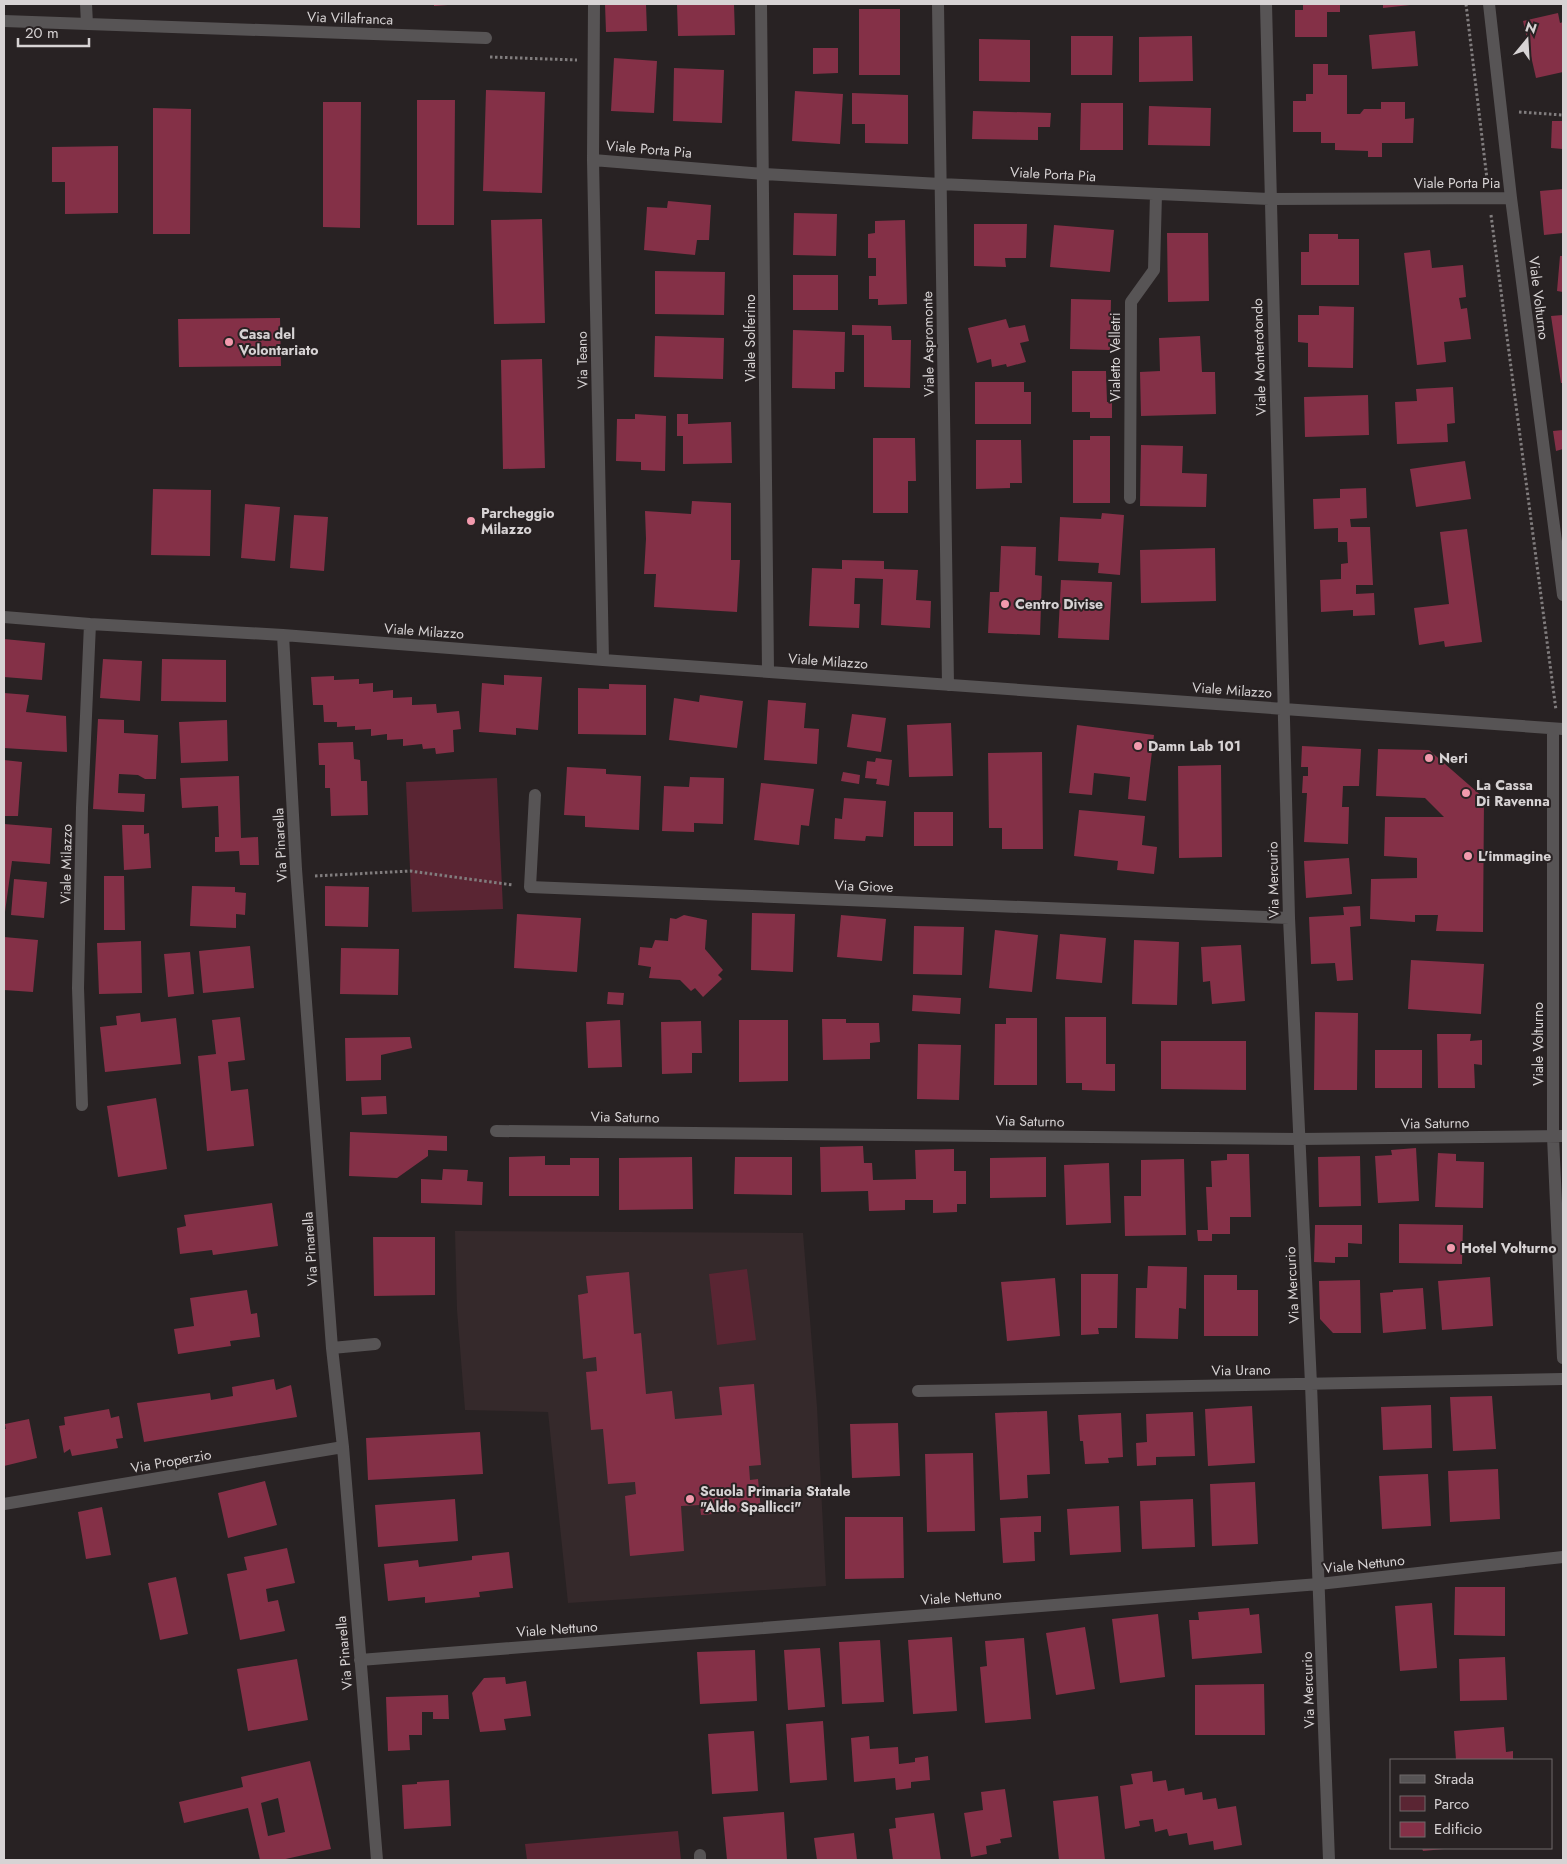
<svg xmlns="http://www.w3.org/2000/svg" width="1567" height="1864" viewBox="0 0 1567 1864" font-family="Jost,sans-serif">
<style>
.built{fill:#35292b}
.green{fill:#5a2533}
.building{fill:#843047;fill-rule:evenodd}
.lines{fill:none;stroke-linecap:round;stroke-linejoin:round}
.path{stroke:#817d7e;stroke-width:3;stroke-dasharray:2.5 2.5;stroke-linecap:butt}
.minor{stroke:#575455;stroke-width:12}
.poi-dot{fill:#f29aad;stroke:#282223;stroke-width:2}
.labels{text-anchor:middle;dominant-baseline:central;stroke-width:4;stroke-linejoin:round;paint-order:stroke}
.street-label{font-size:14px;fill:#d7d3d4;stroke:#282223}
.poi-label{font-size:14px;font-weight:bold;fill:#d7d3d4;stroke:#282223;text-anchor:start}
</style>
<rect width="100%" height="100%" fill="#282223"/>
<path class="built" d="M455 1231 803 1233 817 1407 826 1586 568 1603 548 1412 465 1410 457 1310Z"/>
<path class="green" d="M497 778 503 909 412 912 406 782Z
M747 1269 756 1340 717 1345 709 1274Z
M678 1831 681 1860H527L525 1844Z"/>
<path class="building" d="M434 4H448V5L434 6Z
M605 4H646L647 31 606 32Z
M677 4H734L735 35 678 36Z
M1303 4H1340V12H1327V37H1295V10H1303Z
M1383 4H1410V5L1383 8Z
M859 9H900V75H859Z
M1558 13 1560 23 1563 22V72L1536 78 1523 21Z
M1415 31 1418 66 1372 69 1369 35Z
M1071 36H1113L1112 75H1071Z
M1192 36 1193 81 1139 82V37Z
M979 39 1030 40V82L979 81Z
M813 48H838V73L813 74Z
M614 58 657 61 654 113 611 111Z
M1313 64H1328V75H1347V114H1360L1364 109H1381V102H1405V119L1414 118 1413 143H1382V157H1368V151L1335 150V143H1321V132H1293V101H1306V94H1313Z
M674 68 724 70 722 123 673 121Z
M486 90 545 92 542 193 483 191Z
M795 91 843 94 840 144 792 141Z
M852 93 908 95V144L865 143V124H852Z
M417 100H455L454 225H417Z
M323 102H361L360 228 323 227Z
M1081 103H1123V150H1080Z
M1149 106 1211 108 1210 146 1148 145Z
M153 108 191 109 190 234H153Z
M973 111 1051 113 1050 127H1038V140L972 139Z
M1552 121H1563V149L1551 148Z
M118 146V213L65 214V182H52V147Z
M1563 189V233L1544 235 1540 191Z
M668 201 711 205 709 240H697L695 255 644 250 647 207 667 208Z
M794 213 837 214 836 256 793 255Z
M542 219 545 323 494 324 491 220Z
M905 220 907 304 878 305V299H869V276H876V258H868V234L875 233V221Z
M974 224H1027L1026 258H1005L1006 267 974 266Z
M1054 225 1114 230 1110 272 1050 267Z
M1167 233H1208L1209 301 1168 302Z
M1309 234H1338V239H1359V285H1301V252H1309Z
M1430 250 1432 268 1463 265 1466 297 1459 298 1461 309 1467 308 1471 339 1444 342 1446 362 1417 365 1404 253Z
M1560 256H1563V292L1557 291Z
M655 271 725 272 724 315 655 314Z
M793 275H838V310H793Z
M1071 299 1111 300 1110 350 1070 349Z
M1319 306 1354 307 1353 368 1308 367V343L1298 342V315H1319Z
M1563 315V383H1561L1551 316Z
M280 318 281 366 179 367 178 319Z
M1006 319 1009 328 1025 325 1029 341 1020 343 1026 362 1007 367 1006 364 992 367 991 359 977 363 968 328Z
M852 325 891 326 892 340H911L910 388 864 387V335H852Z
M793 330 845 332 844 372H835V389L792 388Z
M655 336 724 338 723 379 654 377Z
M1200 336 1202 372H1215L1216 414 1141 416 1140 372 1160 371 1159 338Z
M542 359 545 468 503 469 501 360Z
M1072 371H1106L1107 402H1112V418H1090V412H1072Z
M975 382H1024V392H1031V424H975Z
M1453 387 1455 423 1447 424 1448 442 1397 444 1395 402 1417 401 1416 389Z
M1368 395 1369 435 1305 437 1304 397Z
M635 414 666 416 665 471 641 470V462L616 461 617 419H635Z
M677 414H688V424L731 422 732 463 683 464V436H677Z
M1563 430V449L1556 451 1553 431Z
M1090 436H1110V503H1073V440H1090Z
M873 438H915L916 481H908V513H873Z
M976 440H1021L1022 483H1010V488L976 489Z
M1141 445 1183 446 1182 473 1207 474 1206 507 1140 506Z
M1465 461 1471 499 1416 507 1410 469Z
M1366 488 1367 518 1350 519 1351 527H1370L1373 585H1356V594L1374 593 1375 615 1353 616V610L1321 612 1320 580 1341 579V564L1348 563 1347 542H1338V528L1314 529 1313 499 1340 498V489Z
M153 489 211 490 210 556 151 555Z
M692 501 731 503V560H740L737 612 654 607 656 574H644L646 539 645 511 691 514Z
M245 504 280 507 275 561 241 558Z
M1102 513 1124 515 1120 575 1098 573 1099 563 1058 561 1060 517 1101 519Z
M294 515 328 517 324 571 290 568Z
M1467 529 1482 642 1445 647 1444 641 1419 645 1414 608 1449 604 1440 532Z
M1001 546 1036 547 1035 575 1042 576 1040 635 988 633 990 592H999Z
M1215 548 1216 601 1141 603 1140 550Z
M842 560 884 561V569L918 570 916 600 931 601 930 628 881 625 883 579 855 578 854 604H860L859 628 809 626 812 568 842 569Z
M1061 580 1112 582 1109 640 1058 638Z
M4 639 45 643 42 680 4 677Z
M103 659 142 661 140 701 100 698Z
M162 659 226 660V702L161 701Z
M504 675 542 677 538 730 516 728V735L479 732 482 683 504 685Z
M334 676V680L359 679V684L373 683V692L393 690V698L412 697V705L436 704 437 713 459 711 461 729 453 730 454 752 436 754 435 748 423 749 422 744 403 746V739L387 740V734L371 736V729L355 730V726L337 727V722H324L323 705H313L311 677Z
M609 684 646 685V735L578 734V688L609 689Z
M4 693 29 695 26 712 66 716 67 752 4 748Z
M700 695 743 701 737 748 669 740 674 698 699 702Z
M768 700 806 703 804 728 819 729 817 764 764 760Z
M852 714 886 718 881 752 847 747Z
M98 719 124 720V733L158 735 156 779H145L138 775 119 774 118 793 145 794 144 812 93 809Z
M227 720 228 761 181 763 179 722Z
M951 723 953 776 909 777 907 725Z
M1077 725 1154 735 1146 801 1128 799 1130 777 1094 773 1092 795 1069 793Z
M353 742 354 759 360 760 361 781H367L368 815 331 816 330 788H325V765H319L318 743Z
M1302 746 1361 749 1359 786H1343L1342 807H1349L1348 844 1304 842 1307 793H1302L1303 776H1308V767H1301Z
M1378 749 1429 750 1484 798 1483 932 1436 931 1438 915H1415V922L1370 919 1371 879 1417 878V858L1384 856 1385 817H1444L1425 798 1376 796Z
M1042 752 1043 849H1002V828H989L988 753Z
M876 758 892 760 889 786 876 784 877 779 865 778 867 761 875 762Z
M4 760 22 762 18 816H4Z
M1221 765 1222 857 1179 858 1178 766Z
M567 767 606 769V774L641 776 639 830 585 827V816L564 815Z
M843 772 860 775 859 784 841 781Z
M239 776 241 838 258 837 259 865H240L239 851 215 852V837H219L218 806 182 808 180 778Z
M690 777 724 778 723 824 694 823V832L662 831 664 786 689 787Z
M761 783 814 789 809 826 801 825 799 845 754 840Z
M844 798 886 801 883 837 866 836 865 841 834 839 835 818 842 819Z
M1079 810 1145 816 1142 845 1157 847 1154 874 1117 870 1118 861 1074 856Z
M914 812H953V846H914Z
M4 824 52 828 50 864 12 861 5 912Z
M122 825H144V834L149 833 151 868 124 870Z
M1349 858 1352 894 1306 898 1304 861Z
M104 876H124L125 930H104Z
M14 879 47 882 44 918 11 915Z
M192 886 235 887V892L246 893 245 915 236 914V928L190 926Z
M325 886 369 887 368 927 325 926Z
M1360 906 1361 926 1350 927 1353 980 1337 981 1335 963 1311 964 1309 917 1344 915 1343 907Z
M752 913 795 914 793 972 751 970Z
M517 914 581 918 577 972 514 968Z
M684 915 707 920 705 949 723 970 718 975 722 979 703 997 695 988 691 991 680 980 649 978 651 967 638 965 640 947 652 948 655 940 668 941 670 918 676 919Z
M841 915 886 919 882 961 837 957Z
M914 926 964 927 962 975 913 974Z
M995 930 1038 935 1032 992 989 988Z
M1060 934 1106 938 1102 983 1056 979Z
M4 937 38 940 33 992 4 990Z
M1134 940 1179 942 1177 1005 1132 1004Z
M141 941 142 993 99 994 97 943Z
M1241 945 1245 1001 1212 1004 1210 981 1203 982 1201 947Z
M250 946 254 988 203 993 199 951Z
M341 948 399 949 398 995 340 994Z
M190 952 194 994 168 997 164 954Z
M1411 960 1484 964 1481 1014 1408 1009Z
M608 992 624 993 623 1005 607 1004Z
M913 995 961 998 960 1014 912 1011Z
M1315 1012 1358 1013 1357 1090H1314Z
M140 1013 141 1022 176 1018 181 1064 105 1072 100 1027 117 1025 116 1016Z
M240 1017 245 1060 228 1062 231 1091 248 1089 254 1146 207 1151 198 1056 216 1054 212 1020Z
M1065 1017H1106V1064H1115V1091L1082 1090V1083H1066Z
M1006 1018H1037V1085H994L995 1024H1006Z
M822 1019H846V1023H879L880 1042 870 1043V1059L823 1060Z
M620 1020 622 1067 588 1068 586 1022Z
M739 1020H788V1081L739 1082Z
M701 1021 702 1053H692V1073L662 1074 661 1022Z
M1437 1034H1471L1470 1041 1482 1040V1065L1474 1064 1475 1088H1438Z
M410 1037 412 1048 381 1055V1080L346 1081 345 1038Z
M1161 1041H1246V1090L1161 1089Z
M918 1044 961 1045 959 1100 917 1099Z
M1375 1050H1422V1088H1375Z
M386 1096 387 1114 362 1115 361 1097Z
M156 1098 167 1169 118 1177 107 1106Z
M350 1132 447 1136V1151L428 1150V1156L397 1178 349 1176Z
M863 1146 864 1163H872L873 1180 916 1179 915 1150 954 1149V1171H966V1204H957V1212L933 1213V1200H905V1210L869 1211 868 1191 821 1192 820 1147Z
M1416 1148 1419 1201 1378 1203 1375 1156 1392 1155 1391 1150Z
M1438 1153 1456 1154V1161L1484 1162 1483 1208 1435 1207Z
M1227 1154H1249L1251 1217H1230V1234H1212V1241H1198L1197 1230H1208L1206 1187H1212L1211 1161 1227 1160Z
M545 1156V1165H570V1158H599V1196H509V1157Z
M1360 1156 1361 1206 1319 1207 1318 1157Z
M692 1157 693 1209 619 1210V1158Z
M735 1157H792V1195L734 1194Z
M1046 1157V1197L990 1198V1158Z
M1184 1159 1186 1235 1125 1236 1124 1196H1141V1160Z
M1109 1163 1111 1223 1066 1225 1064 1165Z
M443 1169 468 1170 467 1181 483 1182 482 1205 421 1203V1179L442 1180Z
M272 1203 278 1246 213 1255 212 1250 180 1254 177 1228 186 1226 184 1215Z
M1399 1224 1463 1225 1462 1264 1399 1263Z
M1315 1225H1362V1244L1348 1243V1257H1335V1263L1314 1262Z
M373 1237H435V1295L374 1296Z
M1148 1266 1187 1267 1186 1309 1179 1308 1178 1339 1135 1338 1136 1288H1147Z
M629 1272 634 1334 641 1333 646 1394 672 1391 675 1419 722 1415 719 1387 754 1384 761 1465 749 1466 750 1480 758 1479 761 1510 701 1515 700 1505 681 1506 684 1551 630 1556 625 1496 636 1494 635 1482 608 1484 603 1429 591 1430 586 1372 597 1371 596 1357 583 1359 578 1295 588 1293 586 1276Z
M1081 1274H1118L1117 1328H1098L1099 1334 1081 1335Z
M1204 1275H1237V1290H1258V1336H1204Z
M1490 1277 1493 1326 1442 1330 1438 1281Z
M1055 1278 1060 1336 1007 1341 1001 1282Z
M1360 1280 1361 1333H1333L1320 1319 1319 1281Z
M1423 1288 1426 1329 1383 1333 1380 1293 1393 1292V1290Z
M247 1290 251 1314 257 1313 260 1337 230 1341 231 1346 178 1354 174 1329 194 1326 190 1298Z
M274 1379 276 1390 291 1385 297 1417 144 1442 137 1403 210 1393 211 1400 233 1396 232 1387Z
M1492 1396 1496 1449 1453 1451 1450 1397Z
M1431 1405 1432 1448 1383 1450 1381 1407Z
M1252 1406 1255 1463 1208 1466 1205 1409Z
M109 1409 111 1418 119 1416 123 1438 116 1439 118 1448 72 1456 70 1449 64 1453 59 1426 65 1425 64 1417Z
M1047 1411 1050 1474 1027 1475 1028 1498 1000 1500 995 1413Z
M1193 1412 1195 1456 1156 1457V1465L1137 1466 1136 1443 1147 1442 1146 1414Z
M1121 1413 1123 1457 1108 1458 1109 1463 1085 1464 1083 1441H1080L1078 1415Z
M29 1419 37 1458 4 1466V1429H6L5 1424Z
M898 1423 900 1476 852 1478 850 1424Z
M480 1432 483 1474 368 1480 366 1438Z
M973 1453 975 1531 927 1532 925 1454Z
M1498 1469 1500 1519 1450 1522 1448 1471Z
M1428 1474 1431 1526 1382 1529 1379 1476Z
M265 1481 277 1525 228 1538 218 1493Z
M1255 1482 1258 1544 1212 1546 1210 1484Z
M455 1499 458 1541 378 1547 375 1505Z
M1193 1499 1195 1547 1142 1549 1140 1501Z
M1119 1506 1121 1552 1070 1555 1067 1509Z
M102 1507 111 1555 86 1559 78 1512Z
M1041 1516V1532H1034L1035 1561 1003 1563 1000 1518Z
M845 1517H903L904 1578 845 1579Z
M287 1548 295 1583 266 1589 268 1602 278 1600 285 1631 240 1640 227 1574 247 1570 244 1557Z
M509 1552 513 1588 479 1592 480 1597 425 1603V1597L388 1601 384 1564 418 1560 419 1567 472 1560V1556Z
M176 1577 188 1634 160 1640 148 1583Z
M1455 1587H1505V1636L1454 1635Z
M1432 1603 1437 1668 1400 1671 1395 1606Z
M1249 1608 1250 1615 1259 1614 1262 1653 1192 1659 1189 1620H1199L1198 1612Z
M1158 1614 1165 1677 1120 1683 1112 1619Z
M1085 1627 1095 1689 1056 1695 1046 1633Z
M952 1637 957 1711 913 1714 908 1640Z
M1024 1638 1031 1719 985 1723 980 1667 987 1666 985 1641Z
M880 1640 884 1702 842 1704 839 1642Z
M820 1648 825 1707 788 1710 784 1650Z
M755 1650 757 1701 700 1704 697 1652Z
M1505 1657 1507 1700 1460 1701 1459 1659Z
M297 1659 308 1720 248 1731 237 1669Z
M505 1677 506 1684 526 1681 531 1716 504 1719 506 1730 480 1732 472 1693 484 1678Z
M1264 1684 1265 1735H1195V1685Z
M448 1695 449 1719H433V1712H422V1735H409L410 1750 388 1751 386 1697Z
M823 1721 827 1780 790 1783 786 1724Z
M1504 1727 1506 1752 1513 1751V1760H1456L1454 1731Z
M754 1731 758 1791 712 1794 708 1734Z
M869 1736 870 1749 898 1747 899 1764 915 1762V1758L928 1756 930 1780 911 1782V1788L896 1790 895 1778 854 1782 851 1738Z
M310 1761 331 1849 281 1860H260L248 1808 184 1823 179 1802 243 1787 241 1777ZM278 1798 285 1832 268 1836 261 1803Z
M1152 1771 1153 1782 1166 1780 1168 1791 1184 1788 1185 1795 1202 1792 1203 1800 1216 1798 1218 1809 1236 1806 1242 1845 1214 1850 1213 1841 1189 1845 1187 1833 1169 1836 1167 1829 1155 1832 1153 1819 1139 1821 1140 1826 1125 1829 1120 1786 1133 1784 1131 1774Z
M449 1780 451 1826 404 1829 402 1785 417 1784V1782Z
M1005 1789 1012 1837 1000 1839 1001 1843 986 1846 987 1854 971 1857 964 1813 983 1810 981 1792Z
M1098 1796 1105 1860H1059L1053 1801Z
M784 1812 787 1860H727L723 1817Z
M934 1813 941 1860H893L889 1829 896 1828 895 1818Z
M854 1833 857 1860H817L814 1838Z
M1422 1848H1444V1849L1423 1851Z"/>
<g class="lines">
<path class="path" d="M1466 4 1487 179
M490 57 577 60
M1519 112 1563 115
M1491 215 1556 710
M315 876 410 871 513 885"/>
<path class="minor" d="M86 4 87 24
M594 4 593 160 603 660
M761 4 768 671
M938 4 948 685
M1266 4 1289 918 1311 1384 1329 1860
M1489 4 1511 198 1563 595
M4 21 486 38
M593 160 764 174 940 184 1269 199 1511 198
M1130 498 1131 302 1154 270 1156 194
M4 617 90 624 283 635 603 660 1563 729
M283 635 296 869 332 1348 343 1447 377 1860
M1553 729V1137L1563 1358
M535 795 530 887 1289 918
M82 1105 78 988 82 808 90 624
M496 1131 1300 1139 1563 1136
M332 1348 375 1344
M918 1391 1563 1379
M4 1504 343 1447
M360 1660 1319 1584 1563 1557
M700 1855V1860"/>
</g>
<g class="poi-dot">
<circle cx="229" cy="342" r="5"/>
<circle cx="471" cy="521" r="5"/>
<circle cx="1005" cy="604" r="5"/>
<circle cx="1138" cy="746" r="5"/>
<circle cx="1429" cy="758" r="5"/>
<circle cx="1466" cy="793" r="5"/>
<circle cx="1468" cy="856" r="5"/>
<circle cx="1451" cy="1248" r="5"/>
<circle cx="690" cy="1499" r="5"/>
</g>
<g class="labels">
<g class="street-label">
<text transform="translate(350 18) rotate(2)">Via Villafranca</text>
<text transform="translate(649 149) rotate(5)">Viale Porta Pia</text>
<text transform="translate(1053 174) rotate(3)">Viale Porta Pia</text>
<text x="1457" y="183">Viale Porta Pia</text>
<text transform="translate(1539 298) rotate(83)">Viale Volturno</text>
<text transform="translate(750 338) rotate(-90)">Viale Solferino</text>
<text transform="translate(928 344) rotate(-91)">Viale Aspromonte</text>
<text transform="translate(1115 357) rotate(-90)">Vialetto Velletri</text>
<text transform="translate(1259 357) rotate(-92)">Viale Monterotondo</text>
<text transform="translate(582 360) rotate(-91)">Via Teano</text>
<text transform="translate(424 631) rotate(4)">Viale Milazzo</text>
<text transform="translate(828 661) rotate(4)">Viale Milazzo</text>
<text transform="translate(1232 690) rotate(4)">Viale Milazzo</text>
<text transform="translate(280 845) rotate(-93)">Via Pinarella</text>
<text transform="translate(66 864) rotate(-89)">Viale Milazzo</text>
<text transform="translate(1273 880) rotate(-91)">Via Mercurio</text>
<text transform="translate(864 886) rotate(2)">Via Giove</text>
<text transform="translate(1538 1044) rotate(-90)">Viale Volturno</text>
<text transform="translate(625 1117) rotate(1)">Via Saturno</text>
<text transform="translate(1030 1121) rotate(1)">Via Saturno</text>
<text transform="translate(1435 1123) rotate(-1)">Via Saturno</text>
<text transform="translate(310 1249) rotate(-94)">Via Pinarella</text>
<text transform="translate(1292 1285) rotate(-93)">Via Mercurio</text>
<text transform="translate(1241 1370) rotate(-1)">Via Urano</text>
<text transform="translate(171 1461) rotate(-10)">Via Properzio</text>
<text transform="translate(1364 1564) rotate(-6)">Viale Nettuno</text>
<text transform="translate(961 1597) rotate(-4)">Viale Nettuno</text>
<text transform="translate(557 1629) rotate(-4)">Viale Nettuno</text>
<text transform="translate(344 1653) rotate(-95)">Via Pinarella</text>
<text transform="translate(1308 1690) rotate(-92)">Via Mercurio</text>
</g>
<g class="poi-label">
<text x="239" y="334">Casa del<tspan x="239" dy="16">Volontariato</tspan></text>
<text x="481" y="513">Parcheggio<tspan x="481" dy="16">Milazzo</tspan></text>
<text x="1015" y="604">Centro Divise</text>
<text x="1148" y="746">Damn Lab 101</text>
<text x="1439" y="758">Neri</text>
<text x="1476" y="785">La Cassa<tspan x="1476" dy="16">Di Ravenna</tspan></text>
<text x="1478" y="856">L'immagine</text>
<text x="1461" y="1248">Hotel Volturno</text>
<text x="700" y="1491">Scuola Primaria Statale<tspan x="700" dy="16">"Aldo Spallicci"</tspan></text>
</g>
</g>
<rect width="1567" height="1864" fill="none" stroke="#d7d3d4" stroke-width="10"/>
<rect x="1390" y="1759" width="162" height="90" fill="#282223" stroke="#6e696a"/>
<rect x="1400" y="1775" width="25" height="8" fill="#575455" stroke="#6e696a"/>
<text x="1434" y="1784" font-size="15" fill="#d7d3d4">Strada</text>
<rect x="1400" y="1796" width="25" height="15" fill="#5a2533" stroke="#6e696a"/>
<text x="1434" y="1809" font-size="15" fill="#d7d3d4">Parco</text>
<rect x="1400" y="1822" width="25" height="15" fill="#843047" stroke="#6e696a"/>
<text x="1434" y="1834" font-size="15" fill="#d7d3d4">Edificio</text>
<g transform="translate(1527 40) rotate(18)" stroke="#282223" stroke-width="4" paint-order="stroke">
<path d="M0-4L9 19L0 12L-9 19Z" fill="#d7d3d4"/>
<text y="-8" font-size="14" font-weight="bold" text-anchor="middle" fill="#d7d3d4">N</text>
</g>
<path d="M18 38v8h71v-8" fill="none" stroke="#d7d3d4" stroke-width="2.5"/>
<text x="25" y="38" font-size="15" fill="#d7d3d4" stroke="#282223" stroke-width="4" paint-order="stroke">20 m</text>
</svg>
